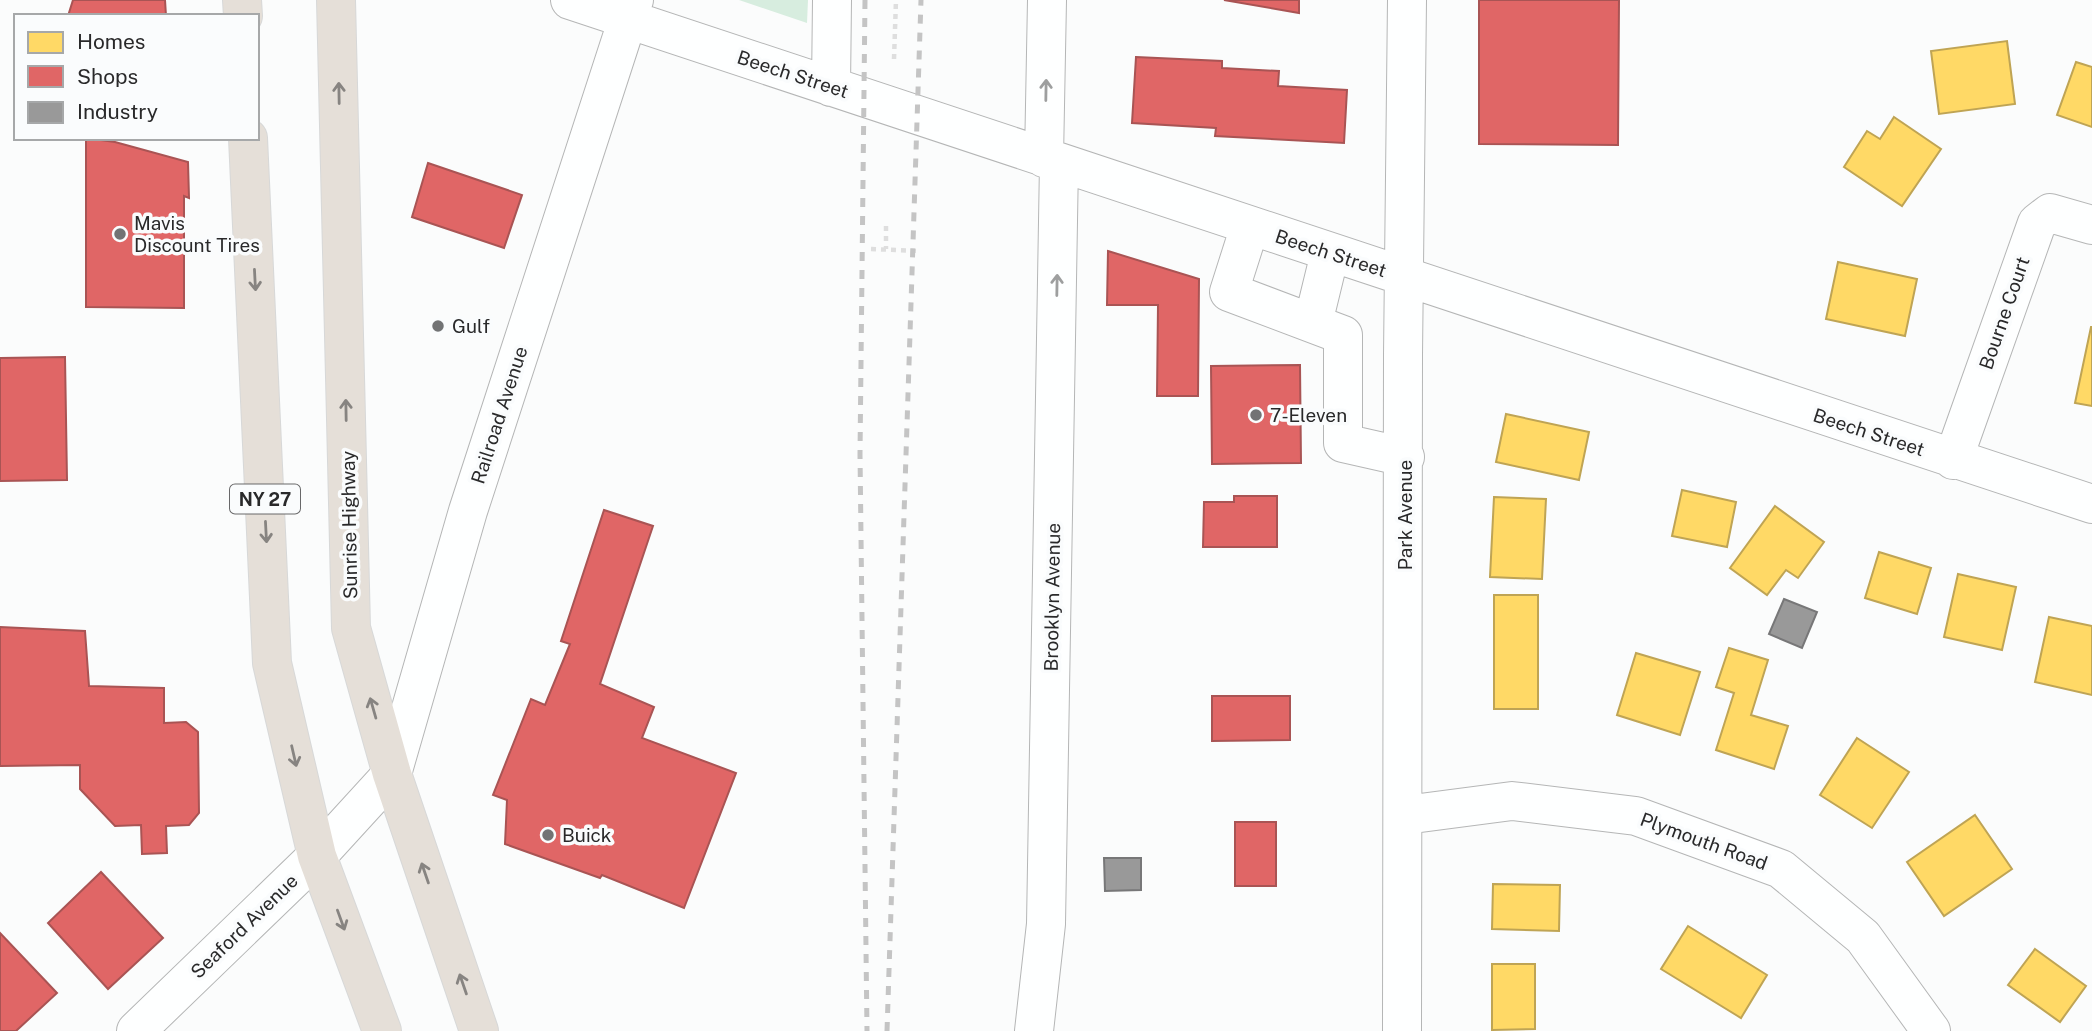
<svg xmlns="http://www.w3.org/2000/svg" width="2092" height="1031" viewBox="0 0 2092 1031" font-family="'Public Sans',sans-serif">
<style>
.green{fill:#d7eddf}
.homes{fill:#ffd966;stroke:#bfa454;stroke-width:2}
.shops{fill:#e06666;stroke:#a95454;stroke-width:2}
.industry{fill:#999;stroke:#777778;stroke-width:2}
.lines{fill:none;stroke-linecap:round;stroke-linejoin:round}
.minor-casing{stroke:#b5b6b6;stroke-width:40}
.highway-casing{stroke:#d7d8d8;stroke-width:40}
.path{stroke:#dedede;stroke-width:4.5;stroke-dasharray:5 5;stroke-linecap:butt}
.minor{stroke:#feffff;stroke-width:38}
.highway{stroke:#e5dfd8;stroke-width:38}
.rail{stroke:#c4c4c4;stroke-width:5;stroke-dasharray:9 9;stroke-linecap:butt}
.oneway{stroke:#9e9f9f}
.oneway2{stroke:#878481}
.poi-dot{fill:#727374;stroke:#fafcfd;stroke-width:2.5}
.labels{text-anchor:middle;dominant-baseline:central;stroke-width:7;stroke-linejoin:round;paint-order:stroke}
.shield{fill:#fafcfd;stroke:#686869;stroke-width:2}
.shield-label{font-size:18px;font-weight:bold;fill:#29292a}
.street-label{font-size:19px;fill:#29292a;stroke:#fafcfd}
.poi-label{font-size:19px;fill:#29292a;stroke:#fafcfd;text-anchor:start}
</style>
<rect width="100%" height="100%" fill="#fbfcfc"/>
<path class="green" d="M739 0H808L807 23Z"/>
<path class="homes" d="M2007 41 2015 104 1939 114 1931 51Z
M2076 62 2092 67V127L2057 115Z
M1894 117 1941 149 1902 206 1844 167 1867 131 1880 139Z
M1838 262 1917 279 1905 336 1826 319Z
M2091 327H2092V406L2075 403Z
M1506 414 1589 432 1579 480 1496 462Z
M1682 490 1736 502 1727 547 1672 536Z
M1494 497 1546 499 1542 579 1490 577Z
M1775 506 1824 542 1798 578 1786 570 1767 595 1730 568Z
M1879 552 1931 568 1917 614 1865 598Z
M1958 574 2016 587 2002 650 1944 637Z
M1494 595H1538V709H1494Z
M2049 617 2092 626V695L2035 682Z
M1729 648 1768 660 1751 715 1788 726 1774 769 1716 750 1734 693 1716 687Z
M1636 653 1700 672 1680 735 1617 715Z
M1857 738 1909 772 1872 828 1820 795Z
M1975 815 2012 869 1944 916 1907 862Z
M1493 884 1560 885 1559 931 1492 929Z
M1688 926 1767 975 1741 1018 1661 969Z
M2035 949 2086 986 2060 1022 2008 985Z
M1492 964H1535V1029L1492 1030Z"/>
<path class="shops" d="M73 0H165L166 16H68Z
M1224 0H1299V13Z
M1479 0H1619L1618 145 1479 144Z
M1136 57 1222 61V68L1279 71 1278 86 1347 90 1344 143 1215 136 1216 128 1132 123Z
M86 138 115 142 188 162 189 198 184 196V308L86 307Z
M428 163 522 195 504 248 412 217Z
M1108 251 1199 279 1198 396H1157L1158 305H1107Z
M65 357 67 480 0 481V358Z
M1300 365 1301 463 1212 464 1211 366Z
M1234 496H1277V547H1203L1204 502H1234Z
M604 510 653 526 600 684 654 707 642 738 736 773 684 908 602 875 600 878 505 844 507 800 493 795 531 699 545 705 570 644 561 641Z
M0 627 85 631 89 686 164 688V723L186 722 198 732 199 813 189 825 166 826 167 853 142 854 141 825 115 826 80 789V765L0 766Z
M1212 696H1290V740L1212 741Z
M1235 822H1276V886H1235Z
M101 872 163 938 108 989 48 923Z
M0 933 57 993 16 1031H0Z"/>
<path class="industry" d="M1784 599 1817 612 1802 648 1769 634Z
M1104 858H1141V890L1105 891Z"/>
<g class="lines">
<defs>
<path id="minor" d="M570 0 2092 504
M831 87 832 0
M1044 158 1047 0
M1250 226 1229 292 1343 335V443L1405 457
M1313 323 1330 253
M1953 460 2037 223 2050 213 2092 225
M1405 815 1512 801 1636 816 1781 869 1863 937 1931 1031
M136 1031 317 856 392 774 468 511 634 0
M1034 1031 1046 924 1059 163
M1402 1031 1403 355 1407 0"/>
<path id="highway" d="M242 0 243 16
M336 0 351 628 392 774 479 1031
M248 138 272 663 317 856 382 1031"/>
</defs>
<use href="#minor" class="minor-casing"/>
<use href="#highway" class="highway-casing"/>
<path class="path" d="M894 59 896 0
M886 226V249
M871 249 919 251"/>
<use href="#minor" class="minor"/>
<use href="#highway" class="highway"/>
<path class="rail" d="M865 0 860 454 867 1031
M887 1031 921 0"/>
</g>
<defs><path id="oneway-shaft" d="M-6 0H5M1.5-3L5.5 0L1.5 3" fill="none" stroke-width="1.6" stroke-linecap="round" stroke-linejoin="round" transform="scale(1.75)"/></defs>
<g class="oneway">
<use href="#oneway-shaft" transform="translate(1046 90) rotate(-89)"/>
<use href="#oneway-shaft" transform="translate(1057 285) rotate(-89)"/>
</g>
<g class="oneway2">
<use href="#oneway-shaft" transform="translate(339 93) rotate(-91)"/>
<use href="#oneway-shaft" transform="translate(255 280) rotate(87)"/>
<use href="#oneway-shaft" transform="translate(346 410) rotate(-91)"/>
<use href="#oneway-shaft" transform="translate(266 532) rotate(87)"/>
<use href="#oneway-shaft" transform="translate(373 708) rotate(-106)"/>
<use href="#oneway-shaft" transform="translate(294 756) rotate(77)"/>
<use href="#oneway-shaft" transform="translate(425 873) rotate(-109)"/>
<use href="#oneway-shaft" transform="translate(341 920) rotate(70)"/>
<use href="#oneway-shaft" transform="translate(463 984) rotate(-109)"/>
</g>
<g class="poi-dot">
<circle cx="120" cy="234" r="7"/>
<circle cx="438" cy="326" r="7"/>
<circle cx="1256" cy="415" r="7"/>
<circle cx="548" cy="835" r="7"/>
</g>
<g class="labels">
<rect class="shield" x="230" y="484.5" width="70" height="29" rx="5"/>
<g class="shield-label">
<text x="265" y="499">NY 27</text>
</g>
<g class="street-label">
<text transform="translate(793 74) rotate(18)">Beech Street</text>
<text transform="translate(1331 253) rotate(18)">Beech Street</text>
<text transform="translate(2004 313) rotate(-71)">Bourne Court</text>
<text transform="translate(499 415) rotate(-72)">Railroad Avenue</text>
<text transform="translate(1869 432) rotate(18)">Beech Street</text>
<text transform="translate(1405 515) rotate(-90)">Park Avenue</text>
<text transform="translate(349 525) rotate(-91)">Sunrise Highway</text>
<text transform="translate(1052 597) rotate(-89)">Brooklyn Avenue</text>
<text transform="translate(1704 841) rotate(20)">Plymouth Road</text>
<text transform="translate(244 926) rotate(-44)">Seaford Avenue</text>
</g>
<g class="poi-label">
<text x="134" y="223">Mavis<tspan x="134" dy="22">Discount Tires</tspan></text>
<text x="452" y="326">Gulf</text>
<text x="1270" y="415">7-Eleven</text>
<text x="562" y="835">Buick</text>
</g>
</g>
<rect x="14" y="14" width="245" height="126" fill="#fafcfd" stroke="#a6a8a9" stroke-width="2"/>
<rect x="28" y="32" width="35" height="21" fill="#ffd966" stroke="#a6a8a9" stroke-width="2"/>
<text x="77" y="49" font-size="21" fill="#29292a">Homes</text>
<rect x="28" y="66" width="35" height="21" fill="#e06666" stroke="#a6a8a9" stroke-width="2"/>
<text x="77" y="84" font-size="21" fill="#29292a">Shops</text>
<rect x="28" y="102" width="35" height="21" fill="#999999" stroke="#a6a8a9" stroke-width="2"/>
<text x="77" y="119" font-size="21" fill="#29292a">Industry</text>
</svg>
